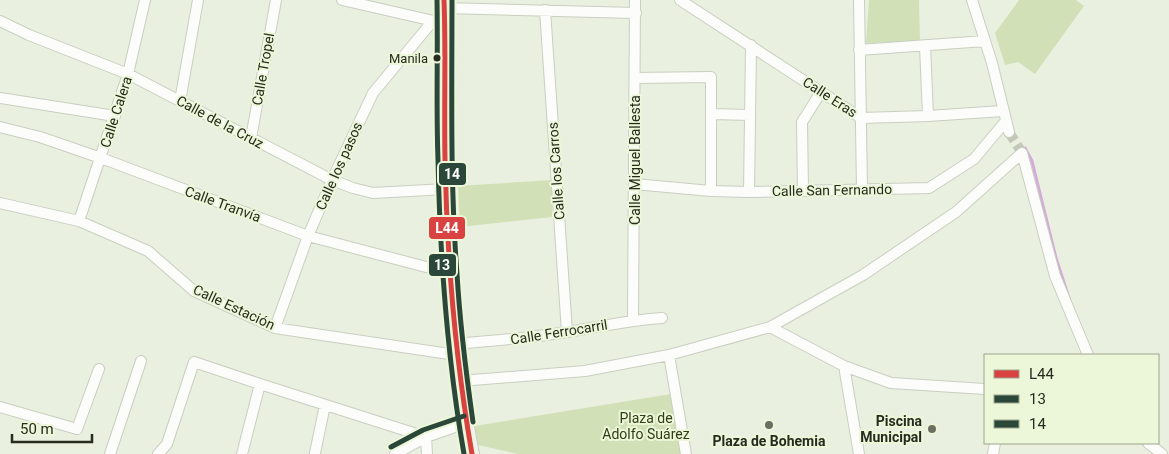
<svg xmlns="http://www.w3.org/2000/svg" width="1169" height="454" viewBox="0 0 1169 454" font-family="Roboto,sans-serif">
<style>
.green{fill:#d2e0b8}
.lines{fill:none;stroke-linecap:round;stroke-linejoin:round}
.stream{stroke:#d4aadb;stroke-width:3}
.minor-tunnel{stroke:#c3c8b9;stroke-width:10;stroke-dasharray:10 5;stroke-linecap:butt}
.minor-casing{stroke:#c9cec1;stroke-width:12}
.secondary-casing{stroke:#c9cec1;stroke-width:16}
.minor{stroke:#fcfdfa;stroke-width:10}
.secondary{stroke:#f2f0f1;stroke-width:14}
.bus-1-casing{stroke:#ebf7d8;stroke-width:9}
.bus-2-casing{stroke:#ebf7d8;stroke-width:9}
.bus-3-casing{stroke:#ebf7d8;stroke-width:9}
.bus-1{stroke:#da4241;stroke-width:5}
.bus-2{stroke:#2a4739;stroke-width:5}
.bus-3{stroke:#2a4739;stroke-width:5}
.bus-dot{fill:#262a1f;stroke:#ebf7d8;stroke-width:2}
.poi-dot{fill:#6b6f62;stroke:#ebf7d8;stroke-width:2}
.labels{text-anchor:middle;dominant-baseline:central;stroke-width:4;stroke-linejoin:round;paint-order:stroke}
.bus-label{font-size:13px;fill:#262a1f;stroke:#ebf7d8;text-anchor:end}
.street-label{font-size:14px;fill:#262a1f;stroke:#ebf7d8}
.park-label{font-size:14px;fill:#313d15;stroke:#ebf7d8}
.poi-label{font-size:14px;font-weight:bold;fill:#262a1f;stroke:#ebf7d8;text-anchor:end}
.line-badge{stroke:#ebf7d8;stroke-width:2}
.badge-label{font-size:14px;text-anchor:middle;font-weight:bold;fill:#fff}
</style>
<rect width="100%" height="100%" fill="#eaf0df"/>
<path class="green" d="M869 0H919L920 42 866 43Z
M1019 0H1076L1084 6 1035 74 1018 62 1005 65 995 33Z
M552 180V217L460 227 458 186Z
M671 394 681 454H518L478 445 475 426Z"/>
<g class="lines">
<path class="stream" d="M1025 148 1032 161 1056 258 1069 298"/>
<path class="minor-tunnel" d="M1009 132 1022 153"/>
<defs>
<path id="minor" d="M342 0 438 22
M680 0 861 118 928 116 1003 111
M859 0 862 189
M972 0 992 63 1009 132
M444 8 636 13
M545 10 567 332
M0 21 29 35 128 74 332 180 353 188 373 193 446 189
M925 46 928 116
M859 50 985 41
M635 78 711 77V191
M0 98 115 116
M180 101 198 0
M712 114 750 115
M0 127 40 137 101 158 308 236 449 273
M251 138 276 0
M634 184 711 191 749 192 929 188 974 159 1005 122
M803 190 802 122 821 92
M749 192 751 45
M0 203 79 221 148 251 194 291 275 328 456 355
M79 221 128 74 145 0
M633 320 635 0
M770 327 844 366 891 383 985 389
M275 328 308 236 332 180 373 93 432 22
M455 344C492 341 530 338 567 332 599 327 629 320 662 318
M669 355 686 454
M844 366 859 454
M460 381 585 371 669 355 770 327 863 275 956 212 1022 153 1055 276 1088 355
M0 407 77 429 99 369
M1148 443 1162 454
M315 453 325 405
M110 454 141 361
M158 454 167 444 194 362 260 384
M242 454 260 384 426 437 427 454
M395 454 426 437 466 423
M993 454 995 443"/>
<path id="secondary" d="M444 0C446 53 444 106 445 159 448 258 453 357 472 454"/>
</defs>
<use href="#minor" class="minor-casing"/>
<use href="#secondary" class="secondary-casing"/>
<use href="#minor" class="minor"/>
<use href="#secondary" class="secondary"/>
<defs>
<path id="bus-1" d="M444 0C446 53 444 106 445 159 447 258 455 357 472 454"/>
<path id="bus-2" d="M437 0C438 53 436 106 438 160 440 258 447 357 464 454"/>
<path id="bus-3" d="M452 0C452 91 450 183 457 274 460 324 466 373 473 422
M391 447 423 430 464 416"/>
</defs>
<use href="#bus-1" class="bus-1-casing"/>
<use href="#bus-2" class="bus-2-casing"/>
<use href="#bus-3" class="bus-3-casing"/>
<use href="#bus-1" class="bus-1"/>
<use href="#bus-2" class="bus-2"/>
<use href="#bus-3" class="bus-3"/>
</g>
<circle class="bus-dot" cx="437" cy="58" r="4.5"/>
<g class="poi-dot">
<circle cx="769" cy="425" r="5"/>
<circle cx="932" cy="429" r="5"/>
</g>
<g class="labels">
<g class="bus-label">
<text x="428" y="58">Manila</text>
</g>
<g class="street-label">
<text transform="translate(263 69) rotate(-80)">Calle Tropel</text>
<text transform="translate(830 97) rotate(33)">Calle Eras</text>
<text transform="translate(116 112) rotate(-72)">Calle Calera</text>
<text transform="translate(220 122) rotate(28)">Calle de la Cruz</text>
<text transform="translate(635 160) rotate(-90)">Calle Miguel Ballesta</text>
<text transform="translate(339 166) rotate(-66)">Calle los pasos</text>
<text transform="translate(556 171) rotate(-94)">Calle los Carros</text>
<text transform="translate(832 190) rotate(-1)">Calle San Fernando</text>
<text transform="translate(223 204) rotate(20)">Calle Tranvía</text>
<text transform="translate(234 307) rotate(25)">Calle Estación</text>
<text transform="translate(559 332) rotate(-9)">Calle Ferrocarril</text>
</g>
<g class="park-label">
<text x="646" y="418">Plaza de<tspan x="646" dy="16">Adolfo Suárez</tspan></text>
</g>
<g class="poi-label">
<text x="922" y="421">Piscina<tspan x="922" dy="16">Municipal</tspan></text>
<text x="769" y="441" text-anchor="middle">Plaza de Bohemia</text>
</g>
</g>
<g class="line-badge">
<rect x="438" y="162" width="29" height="24" rx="5" fill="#2a4739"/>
<rect x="428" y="216" width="38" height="24" rx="5" fill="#da4241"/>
<rect x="428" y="253" width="29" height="24" rx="5" fill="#2a4739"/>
</g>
<g class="badge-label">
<text x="452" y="179">14</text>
<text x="447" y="233">L44</text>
<text x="442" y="270">13</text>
</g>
<rect x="984" y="354" width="175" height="90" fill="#ebf7d8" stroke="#9ca58e"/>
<rect x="994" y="370" width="25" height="8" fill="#da4241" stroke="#9ca58e"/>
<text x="1029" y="379" font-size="15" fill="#262a1f">L44</text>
<rect x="994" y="395" width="25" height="8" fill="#2a4739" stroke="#9ca58e"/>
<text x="1029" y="404" font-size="15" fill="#262a1f">13</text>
<rect x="994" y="420" width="25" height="8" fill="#2a4739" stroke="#9ca58e"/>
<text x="1029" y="429" font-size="15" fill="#262a1f">14</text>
<path d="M12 434v8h80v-8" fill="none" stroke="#262a1f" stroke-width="2.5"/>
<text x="20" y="434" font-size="15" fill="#262a1f" stroke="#ebf7d8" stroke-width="4" paint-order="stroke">50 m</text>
</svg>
